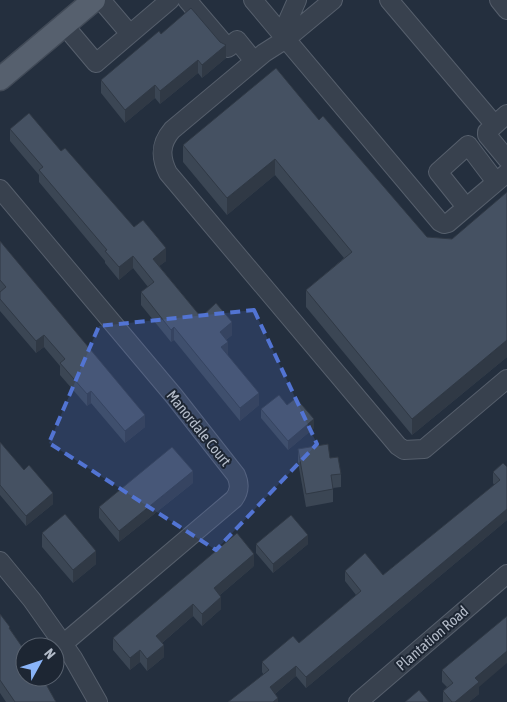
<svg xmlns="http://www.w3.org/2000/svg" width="507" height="702" viewBox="0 0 507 702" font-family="'Asap Condensed',sans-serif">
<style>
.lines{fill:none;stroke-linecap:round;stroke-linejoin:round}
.minor-casing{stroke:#565f6c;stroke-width:20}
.major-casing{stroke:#414a57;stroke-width:25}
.minor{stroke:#38414e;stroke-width:18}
.major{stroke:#56606e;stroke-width:22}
.wall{fill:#3b4654}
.shaded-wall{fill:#303945}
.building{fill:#455162;stroke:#303945}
.marked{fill:#5274d3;fill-opacity:0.2;stroke:#5274d3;stroke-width:4;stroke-dasharray:10 6;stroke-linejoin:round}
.labels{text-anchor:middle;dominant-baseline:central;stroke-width:4;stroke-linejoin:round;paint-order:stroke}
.street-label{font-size:15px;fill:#b4bcc9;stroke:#1d2633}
</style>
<rect width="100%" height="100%" fill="#242f3e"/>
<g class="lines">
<defs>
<path id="minor" d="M187 0 228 48 237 40 254 61
M253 0 440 222 444 224 448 223 507 173
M333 0 286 39 264 53 172 130C160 144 160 157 168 173L398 446 404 450 424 449 507 379
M389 0 494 124
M499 0 507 10
M64 25 96 63 130 34 101 0
M130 34 170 0
M282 34 297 0
M507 114 487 132V135L507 159
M0 189 174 396 236 475C240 484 240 491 234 499L63 644
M466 207 438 172 468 145 496 182
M0 561 32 600 73 658 98 702
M358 702 507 574"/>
<path id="major" d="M0 79 94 0"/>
</defs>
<use href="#minor" class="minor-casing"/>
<use href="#major" class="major-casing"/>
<use href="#minor" class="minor"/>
<use href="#major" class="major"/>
</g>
<path class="wall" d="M161 34 226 58 202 78 198 73 160 104 155 98 125 123 101 93V80Z
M319 120 427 237 452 239 507 192V357L412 435 306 307V290L344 258 275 175 227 215 183 162V145Z
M10 129 61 151 166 261 159 266 201 317 232 335 226 340 228 354 227 355 259 405 240 421 174 340 171 342 141 305V292L148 287 133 268 119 280 105 263V261L39 182V175L10 141Z
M0 241 145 427 125 443 91 403 87 406 60 375V366L44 347 36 353 0 311Z
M287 405 314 428 288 450 261 418V409Z
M0 442 53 504 26 526 0 495Z
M298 449 330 458 341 474V487L333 488V502L306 507 298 462Z
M503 463 507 520 306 688 296 676 275 694 278 702 262 672V662L299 643 356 595 345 581V571L383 575 494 485 493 483V472Z
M193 483 119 542 99 518V507Z
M42 533 96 564 73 583 42 547Z
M256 544H308L273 573 256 553Z
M254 566 220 595 221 609 202 626 193 616 162 643 164 657 147 671 140 662 130 670 113 650V638Z
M0 614 10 629 56 702H6L0 693Z
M442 670 479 687V694L469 702H443V691L447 687 442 682Z"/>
<path class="shaded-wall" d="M226 45V58L202 78V65Z
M198 60V73L160 104V91Z
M155 85V98L125 123V110Z
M275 159V175L227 215V198Z
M166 248V261L153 271V259Z
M133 256V268L119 280V267Z
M232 322V335L220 345V332Z
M174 327V340L171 342V330Z
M44 335V347L36 353V341Z
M507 340V357L412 435V419Z
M228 342V354L221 360V347Z
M91 391V403L87 406V394Z
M259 393V405L240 421V408Z
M145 415V427L125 443V431Z
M314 419V428L288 450V441Z
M193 471V483L119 542V531Z
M53 493V504L26 526V516Z
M507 509V520L306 688V677Z
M308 535V544L273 573V564Z
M96 551V564L73 583V570Z
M254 554V566L214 600V588Z
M221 597V609L202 626V614Z
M193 604V616L156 648V636Z
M164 645V657L147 671V659Z
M140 650V662L130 670V658Z
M507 651V663L479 687V694L469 702H455L475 678Z
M296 666V676L270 698V687Z
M278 698V702H273Z"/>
<path class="building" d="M191 8 220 42 226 45 202 65 198 60 160 91 155 85 125 110 101 80 159 31 161 34Z
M276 68 319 120 323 116 427 237 452 239 507 192V340L412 419 306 290 352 252 275 159 227 198 183 145Z
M29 113 61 151 65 148 134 227 143 220 166 248 153 259 201 317 216 303 232 322 220 332 228 342 221 347 259 393 240 408 174 327 171 330 141 292 154 282 133 256 119 267 105 251 107 250 39 170 43 167 10 129Z
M0 241 145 415 125 431 91 391 87 394 60 363 65 359 44 335 36 341 0 299V292L6 287 0 280Z
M279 395 287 405 296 398 314 419 288 441 261 409Z
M0 442 24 470 29 465 53 493 26 516 0 485Z
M328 444 330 458 338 457 341 474 331 475 333 489 306 494 298 449Z
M172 447 193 471 119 531 99 507Z
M503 463 507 467V509L306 677 296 666 270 687 278 698 273 702H228L269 670 262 662 293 636 299 643 361 591 345 571 365 553 383 575 500 480 493 472Z
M65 514 96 551 73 570 42 533Z
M291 515 308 535 273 564 256 544Z
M237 533 254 554 214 588 221 597 202 614 193 604 156 636 164 645 147 659 140 650 130 658 113 638Z
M0 614 10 627 9 628 25 651V677H42L56 702H15L0 680Z
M507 616V651L475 678 479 682 455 702H452L443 691 453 683 442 670Z
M419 690 429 702H405Z"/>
<path class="marked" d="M254 310 317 444 216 550 49 443 99 326Z"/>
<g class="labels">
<g class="street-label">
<text transform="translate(199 428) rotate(51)">Manordale Court</text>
<text transform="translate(432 638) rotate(-41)">Plantation Road</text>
</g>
</g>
<g transform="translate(40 662) rotate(50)"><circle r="24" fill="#1d2633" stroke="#59626f"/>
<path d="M0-4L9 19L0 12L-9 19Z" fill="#8ab4f8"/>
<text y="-8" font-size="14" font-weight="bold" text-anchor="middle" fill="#b4bcc9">N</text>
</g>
</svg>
